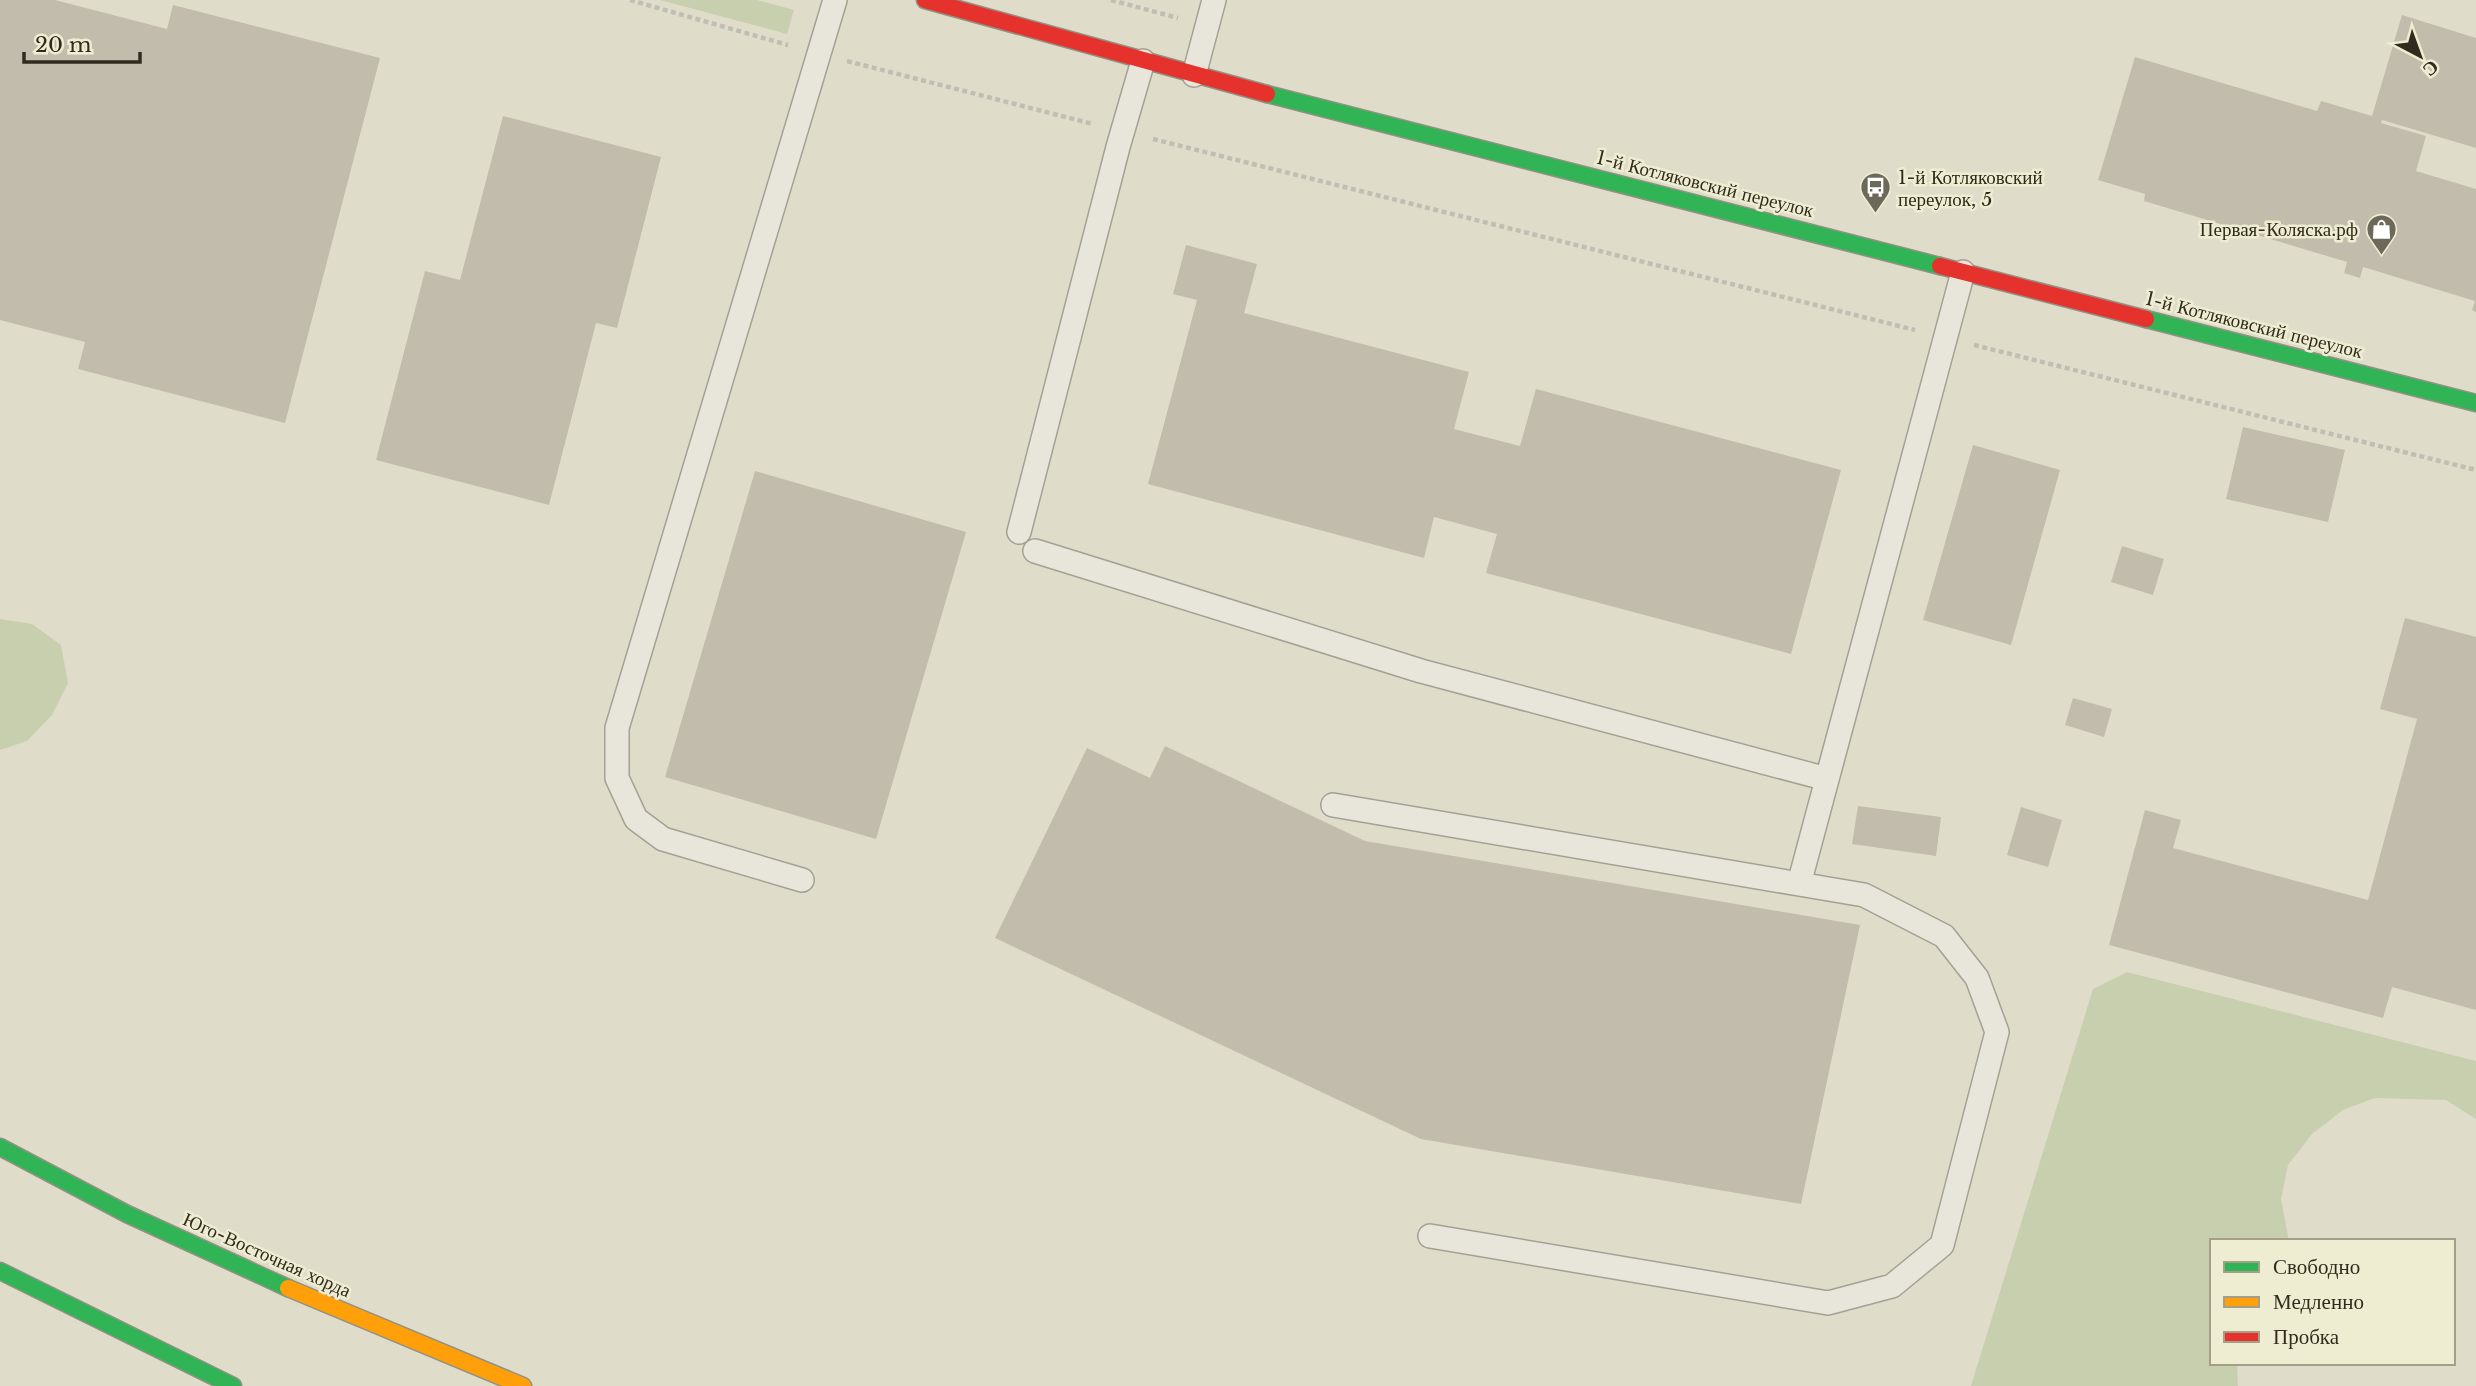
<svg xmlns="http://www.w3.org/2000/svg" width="2476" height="1386" viewBox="0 0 2476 1386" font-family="'Libre Baskerville',serif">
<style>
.green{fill:#c8cfae}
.building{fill:#c2bcac}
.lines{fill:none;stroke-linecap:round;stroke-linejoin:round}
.lane-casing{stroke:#a4a194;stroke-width:26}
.fast-casing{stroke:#939184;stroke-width:19}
.slow-casing{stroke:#939184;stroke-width:19}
.jam-casing{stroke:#939184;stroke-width:19}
.path{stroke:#c0beb2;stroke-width:4.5;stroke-dasharray:5 3.5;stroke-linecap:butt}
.lane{stroke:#e8e6db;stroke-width:23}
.fast{stroke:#30b455;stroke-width:16}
.slow{stroke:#ff9f0a;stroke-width:16}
.jam{stroke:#e5322d;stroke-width:16}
.labels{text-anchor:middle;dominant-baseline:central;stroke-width:5;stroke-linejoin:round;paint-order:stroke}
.poi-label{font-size:19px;fill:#302b1e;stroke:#efedd1;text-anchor:start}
.street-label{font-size:19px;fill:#302b1e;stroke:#efedd1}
</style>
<rect width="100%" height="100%" fill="#dfddca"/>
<path class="green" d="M660 0H757L794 10 787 34Z
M0 619 32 624 61 645 68 683 52 715 27 741 0 750Z
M2127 972 2476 1061V1119L2446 1100 2375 1098 2343 1110 2312 1134 2288 1165 2281 1199 2289 1241H2212V1363H2237L2238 1386H1971L2093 989Z"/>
<path class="building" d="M0 0H55L167 29 173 5 380 58 285 423 78 369 85 342 0 320Z
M2402 15 2476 38V148L2382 120 2381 123 2426 136 2416 171 2476 189V312L2472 310 2475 301 2363 267 2360 278 2344 273 2347 262 2144 201 2145 194 2098 180 2135 57 2317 111 2321 101 2372 116Z
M503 116 661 157 617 328 596 323 549 505 376 460 425 271 460 280Z
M1186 245 1257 264 1244 313 1469 372 1454 429 1520 446 1536 389 1841 470 1791 654 1486 573 1497 534 1434 517 1424 558 1148 484 1197 300 1173 294Z
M2243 427 2345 450 2328 522 2226 499Z
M1973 445 2060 470 2011 645 1923 620Z
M755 471 966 532 876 839 665 777Z
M2122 546 2164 559 2153 595 2111 582Z
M2405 618 2476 637V1010L2392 987 2383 1018 2109 945 2145 810 2181 820 2173 848 2368 900 2417 719 2380 709Z
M2073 698 2112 709 2104 737 2065 725Z
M1165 746 1365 841 1860 925 1801 1204 1421 1139 995 938 1087 748 1150 778Z
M1858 806 1941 817 1936 856 1852 844Z
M2021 807 2062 820 2048 867 2007 855Z"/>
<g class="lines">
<defs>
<path id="lane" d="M1194 75 1214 0
M1019 532 1118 147 1143 61
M1035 551 1421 671 1827 779
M1333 805 1799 884 1963 272
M802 880 663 839 636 819 617 778V728L835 0
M1430 1236 1828 1303 1892 1286 1942 1245 1997 1032 1977 978 1944 936 1864 895 1799 884"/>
<path id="fast" d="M1267 94 1940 266
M2146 319 2476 403
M0 1147 127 1214 288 1288
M0 1271 233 1386"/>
<path id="slow" d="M288 1288 523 1386"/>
<path id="jam" d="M925 0 1267 94
M1940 266 2146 319"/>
</defs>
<use href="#lane" class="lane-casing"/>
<use href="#fast" class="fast-casing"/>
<use href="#slow" class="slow-casing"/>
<use href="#jam" class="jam-casing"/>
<path class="path" d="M630 0 788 45
M1111 0 1178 18
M847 61 1093 124
M1153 139 1915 330
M1974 345 2476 470"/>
<use href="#lane" class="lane"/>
<use href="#fast" class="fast"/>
<use href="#slow" class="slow"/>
<use href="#jam" class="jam"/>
</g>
<defs>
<symbol id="bus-pin" viewBox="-11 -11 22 30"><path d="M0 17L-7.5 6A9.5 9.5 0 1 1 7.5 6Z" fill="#6d695a" stroke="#efedd1"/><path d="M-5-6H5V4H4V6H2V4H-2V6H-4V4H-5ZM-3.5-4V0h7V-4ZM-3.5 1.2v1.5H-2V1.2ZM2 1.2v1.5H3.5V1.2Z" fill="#fff"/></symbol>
<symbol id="shop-pin" viewBox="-11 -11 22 30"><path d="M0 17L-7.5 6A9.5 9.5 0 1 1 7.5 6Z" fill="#6d695a" stroke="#efedd1"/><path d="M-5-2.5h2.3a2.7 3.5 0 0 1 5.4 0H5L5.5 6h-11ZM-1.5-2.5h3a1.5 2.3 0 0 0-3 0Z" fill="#fff"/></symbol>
</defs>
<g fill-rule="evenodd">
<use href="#bus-pin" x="1858" y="170" width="35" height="47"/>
<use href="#shop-pin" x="2364" y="212" width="35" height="47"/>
</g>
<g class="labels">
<g class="poi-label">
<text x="1898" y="177">1-й Котляковский<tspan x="1898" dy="22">переулок, 5</tspan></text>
<text x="2358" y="229" text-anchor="end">Первая-Коляска.рф</text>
</g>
<g class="street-label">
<text transform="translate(1705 184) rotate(14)">1-й Котляковский переулок</text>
<text transform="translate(2254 325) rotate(14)">1-й Котляковский переулок</text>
<text transform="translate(267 1255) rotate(24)">Юго-Восточная хорда</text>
</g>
</g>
<rect x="2210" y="1239" width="245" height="126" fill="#efedd1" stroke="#a39f89" stroke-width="2"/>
<rect x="2224" y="1262" width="35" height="10" fill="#30b455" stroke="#a39f89" stroke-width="2"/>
<text x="2273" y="1274" font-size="21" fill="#302b1e">Свободно</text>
<rect x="2224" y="1297" width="35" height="10" fill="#ff9f0a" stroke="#a39f89" stroke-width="2"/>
<text x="2273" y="1309" font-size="21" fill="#302b1e">Медленно</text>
<rect x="2224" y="1332" width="35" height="10" fill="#e5322d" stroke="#a39f89" stroke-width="2"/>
<text x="2273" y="1344" font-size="21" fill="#302b1e">Пробка</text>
<g transform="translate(2420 56) rotate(139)" stroke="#efedd1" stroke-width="5" paint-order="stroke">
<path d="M0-5L12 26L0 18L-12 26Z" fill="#302b1e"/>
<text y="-10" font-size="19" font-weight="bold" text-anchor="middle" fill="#302b1e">С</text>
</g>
<path d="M24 52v10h116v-10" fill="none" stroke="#302b1e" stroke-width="3.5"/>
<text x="35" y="52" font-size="21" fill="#302b1e" stroke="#efedd1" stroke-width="5" paint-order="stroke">20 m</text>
</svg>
